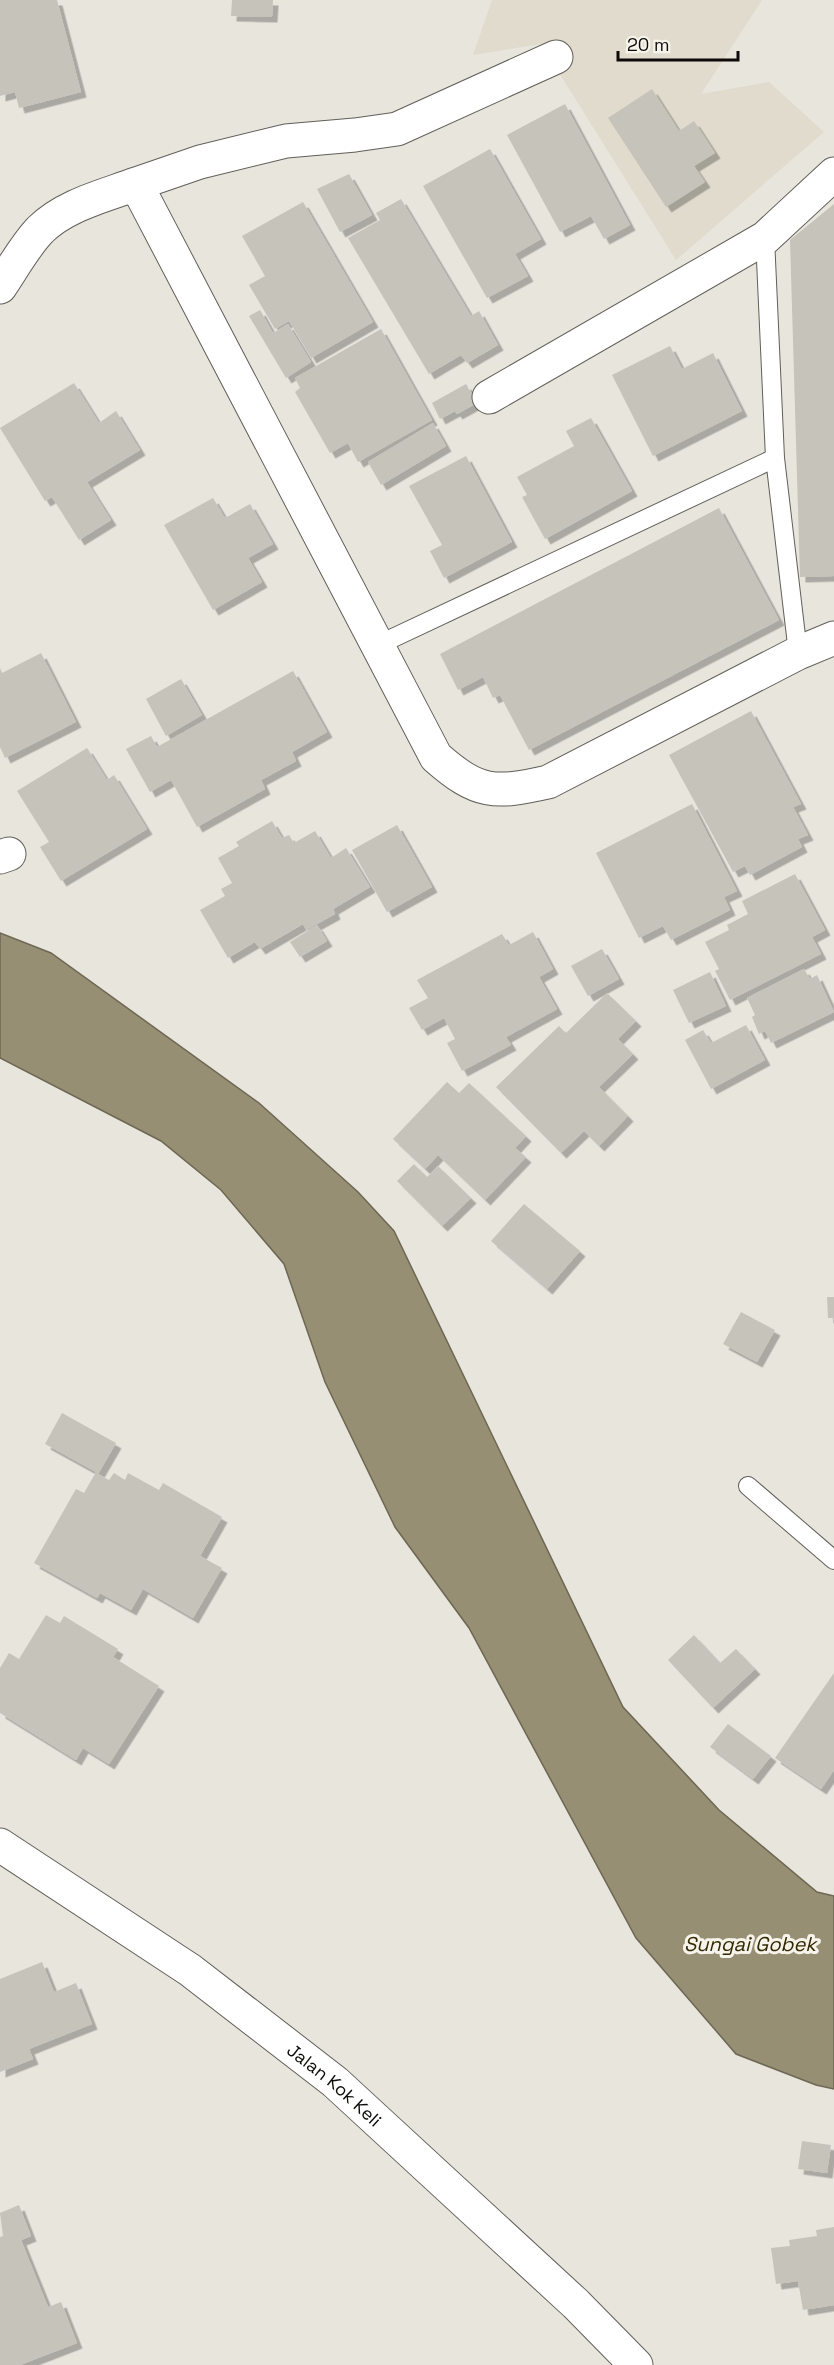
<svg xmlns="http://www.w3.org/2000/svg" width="834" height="2365" viewBox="0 0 834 2365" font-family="'Space Grotesk',sans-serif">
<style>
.built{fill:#e0dbcc}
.water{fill:#968f73;stroke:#6d6753;stroke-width:1.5}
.building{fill:#c6c3bb;filter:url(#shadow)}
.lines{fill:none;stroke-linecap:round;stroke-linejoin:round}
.service-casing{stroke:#615f58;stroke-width:20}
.minor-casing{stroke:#615f58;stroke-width:35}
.tertiary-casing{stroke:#615f58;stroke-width:35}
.service{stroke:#fff;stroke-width:18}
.minor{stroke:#fff;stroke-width:33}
.tertiary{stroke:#fff;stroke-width:33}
.labels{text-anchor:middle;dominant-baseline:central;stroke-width:6;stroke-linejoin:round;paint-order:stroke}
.street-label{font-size:18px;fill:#0c0b09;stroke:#f5f3ea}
.water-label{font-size:20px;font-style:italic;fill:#322801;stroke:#f5f3ea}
</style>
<defs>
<filter id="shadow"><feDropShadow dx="5.5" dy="5.5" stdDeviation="0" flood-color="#0004"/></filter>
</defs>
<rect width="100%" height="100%" fill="#e8e5dd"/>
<path class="built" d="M492 0H762L701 94 769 82 824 132 676 260 541 44 473 55Z"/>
<path class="water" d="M0 933 51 953 259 1103 358 1192 394 1231 623 1707 719 1810 817 1892 834 1896V2089L816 2085 736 2054 636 1938 469 1628 395 1527 325 1382 284 1264 221 1190 161 1141 0 1058Z"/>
<path class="building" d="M0 0H57L81 92 19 108 15 92 0 96Z
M232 0H273L272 17 231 16Z
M652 89 679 131 694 121 715 153 694 166 705 182 666 207 608 118Z
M565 104 630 225 604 239 591 216 560 232 507 135Z
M490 149 541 239 515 254 528 276 487 298 423 186Z
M349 174 372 215 340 232 317 189Z
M401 199 471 316 479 311 498 345 467 363 461 355 429 374 348 238 380 220 376 213Z
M303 202 373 322 311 358 289 321 275 329 249 285 265 276 242 236Z
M834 204V576L800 577 790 240Z
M260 310 273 333 288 324 311 362 286 378 249 316Z
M381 329 432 420 358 462 348 443 330 453 295 392 300 388 295 378Z
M670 346 682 369 713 353 742 411 653 456 612 375Z
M74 383 99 423 116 411 140 450 87 482 111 520 79 540 52 497 45 501 0 428Z
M466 384 477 403 457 414 455 411 440 419 432 403Z
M591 418 632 491 545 539 522 497 527 495 517 477 574 446 566 431Z
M433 423 446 446 381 485 368 462Z
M466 456 512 542 444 578 430 551 442 545 409 486Z
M213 498 225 518 250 504 273 544 248 558 262 582 213 610 164 525Z
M719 508 779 620 529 750 500 695 493 698 483 677 458 690 440 654Z
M41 653 76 722 5 758 0 747V668L2 673Z
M293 671 327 732 292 752 296 761 261 780 265 789 197 827 171 780 150 792 126 749 151 736 157 747Z
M181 679 202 715 166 736 146 699Z
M751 711 801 804 793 807 808 835 798 839 802 847 750 875 745 866 733 872 669 755Z
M87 748 107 780 114 775 147 829 61 881 40 847 49 842 17 791Z
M692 804 737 891 724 897 730 910 671 940 663 926 639 938 596 853Z
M272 821 282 838 289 835 294 843 315 831 331 858 346 848 370 887 333 909 335 914 306 930 303 924 260 949 255 942 228 958 200 910 225 896 221 889 232 883 218 858 239 846 236 842Z
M397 825 432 887 387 912 352 850Z
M795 874 825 930 812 937 821 954 730 1000 715 971 719 969 705 942 729 930 727 925 748 914 742 901Z
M317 925 327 941 300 957 290 942Z
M533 932 553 969 539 977 557 1009 506 1037 511 1045 462 1071 447 1043 455 1039 444 1018 422 1030 409 1008 428 998 417 980 502 934 509 945Z
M602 949 619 979 588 996 571 966Z
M804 969 810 979 817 975 834 1012 771 1043 765 1031 759 1034 752 1017 755 1015 747 998Z
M710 972 726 1006 689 1023 673 990Z
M607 993 636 1021 618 1039 633 1054 599 1087 628 1116 599 1146 584 1131 561 1153 496 1087 559 1026 566 1033Z
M746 1025 765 1060 711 1089 685 1040 703 1030 711 1043Z
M447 1082 459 1093 469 1083 526 1136 515 1148 526 1157 485 1200 438 1155 425 1169 393 1139Z
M414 1164 427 1177 438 1166 471 1198 442 1226 397 1181Z
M524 1204 580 1251 547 1289 491 1241Z
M827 1297H834V1318H828Z
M741 1312 775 1330 757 1362 723 1344Z
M62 1413 116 1443 98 1474 109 1480 114 1473 125 1480 128 1473 159 1490 163 1483 222 1517 200 1556 222 1568 193 1618 143 1589 131 1610 100 1593 97 1598 34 1563 76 1489 84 1493 96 1472 45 1444Z
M46 1615 60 1623 64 1616 118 1649 113 1657 159 1686 109 1764 83 1748 76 1760 0 1713V1668L9 1653 19 1659Z
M694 1635 720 1663 736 1649 755 1669 713 1708 668 1660Z
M834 1673V1770L821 1789 775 1758Z
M728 1724 771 1756 753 1779 710 1747Z
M42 1962 54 1992 76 1983 92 2024 29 2049 33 2059 0 2072V1979Z
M802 2141 831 2145 827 2173 798 2169Z
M19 2205 31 2236 21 2240 48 2307 61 2302 77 2343 20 2365H0V2237L3 2236 0 2213Z
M834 2227V2305L803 2310 798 2281 776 2284 771 2248 790 2246 789 2240 817 2236 816 2230Z"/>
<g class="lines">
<defs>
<path id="service" d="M765 238 775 458 798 653
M378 645 775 458
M748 1486 834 1560"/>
<path id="minor" d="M136 184 200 162 286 141 355 135 397 129 556 57
M0 287C13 268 24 247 40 230 65 205 104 196 136 184L436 757C478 794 494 794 548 782L798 653 834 638
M489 397 765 238 834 174
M0 857 9 854"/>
<g id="tertiary">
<path id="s1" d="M0 1845 190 1970 335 2082 576 2304 636 2365"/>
</g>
</defs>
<use href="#service" class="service-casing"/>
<use href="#minor" class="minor-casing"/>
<use href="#tertiary" class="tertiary-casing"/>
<use href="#service" class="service"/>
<use href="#minor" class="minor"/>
<use href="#tertiary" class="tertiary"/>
</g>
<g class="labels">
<g class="street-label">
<text stroke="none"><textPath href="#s1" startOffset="412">Jalan Kok Keli</textPath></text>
</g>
<g class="water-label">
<text x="750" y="1944">Sungai Gobek</text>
</g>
</g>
<path d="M618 51v9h120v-9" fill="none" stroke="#0c0b09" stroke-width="3"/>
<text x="627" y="51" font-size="18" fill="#0c0b09" stroke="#f5f3ea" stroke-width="4.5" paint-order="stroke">20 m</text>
</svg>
